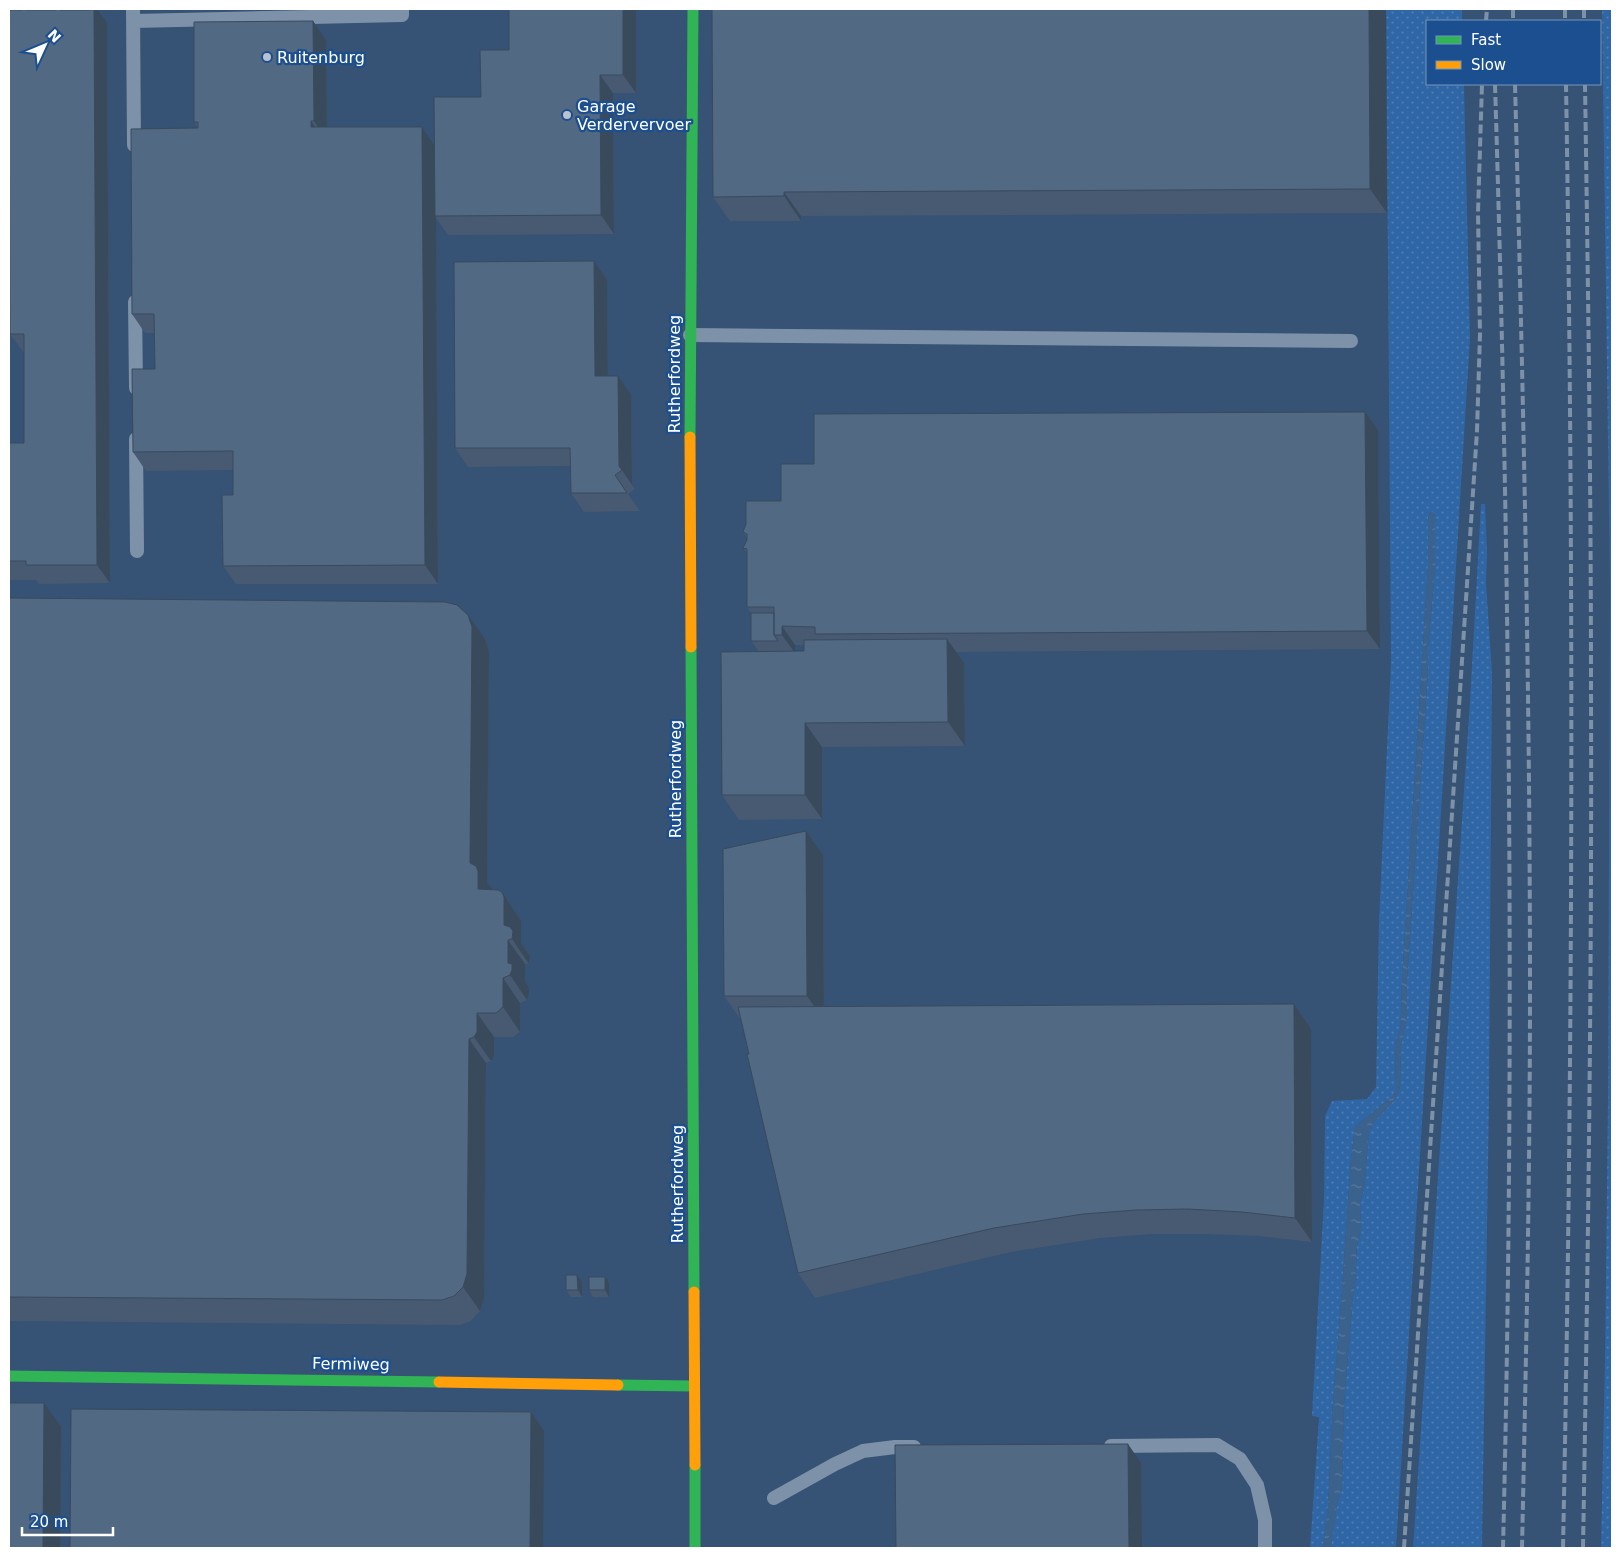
<svg xmlns="http://www.w3.org/2000/svg" width="1621" height="1557" viewBox="0 0 1621 1557" font-family="'DejaVu Sans',sans-serif">
<style>
.green{fill:url(#green-dots)}
.water{fill:url(#water-ripples)}
.lines{fill:none;stroke-linecap:round;stroke-linejoin:round}
.lane{stroke:#7d92a8;stroke-width:14}
.fast{stroke:#30b455;stroke-width:11}
.slow{stroke:#ff9f0a;stroke-width:11}
.rail{stroke:#7e92a7;stroke-width:4;stroke-dasharray:9 4;stroke-linecap:butt}
.wall{fill:#475a72;fill-rule:evenodd}
.shaded-wall{fill:#394a5c}
.building{fill:#526984;stroke:#394a5c}
.poi-dot{fill:#b9c2ce;stroke:#1b4f8f;stroke-width:2}
.labels{text-anchor:middle;dominant-baseline:central;stroke-width:4.5;stroke-linejoin:round;paint-order:stroke}
.poi-label{font-size:16px;fill:#fff;stroke:#1b4f8f;text-anchor:start}
.street-label{font-size:16px;fill:#fff;stroke:#1b4f8f}
</style>
<defs>
<pattern id="green-dots" width="8" height="8" patternUnits="userSpaceOnUse" patternTransform="scale(1.25)"><rect width="8" height="8" fill="#2f66a5"/><path d="M2 2h.1M6 6h.1" fill="none" stroke="#4e7db2" stroke-width="1.8" stroke-linecap="round"/></pattern>
<pattern id="water-ripples" width="26" height="14" patternUnits="userSpaceOnUse" patternTransform="scale(1.25)"><rect width="26" height="14" fill="#3b618d"/><path d="M2 4q2-2 4 0t4 0M15 11q2-2 4 0t4 0" fill="none" stroke="#58799e"/></pattern>
</defs>
<rect width="100%" height="100%" fill="#365274"/>
<path class="green" d="M1386 9H1462V21H1427V84H1464L1470 338 1396 1548H1331V1543L1337 1505 1342 1488 1344 1404 1353 1296 1355 1285 1357 1246 1361 1231 1360 1202 1364 1189 1369 1132 1374 1122 1396 1098 1400 1087 1401 1045 1407 1015V980L1428 671V649L1435 568V517L1433 512H1430L1428 518V566L1402 980 1401 1015 1400 1030 1395 1045 1396 1087 1394 1095 1355 1127 1351 1159 1341 1303 1333 1402 1328 1506 1323 1548H1310L1319 1417 1312 1416 1324 1199 1325 1116 1332 1101 1367 1099 1376 1087 1379 920 1391 662Z
M1602 9H1612V1548H1601L1605 1358 1608 1099 1610 586Z
M1481 504H1485L1487 551 1486 583 1492 672 1489 1103 1482 1548H1413L1470 701Z"/>
<path class="water" d="M1430 512H1433L1435 517V568L1428 649V671L1407 980V1015L1401 1045 1400 1087 1396 1098 1374 1122 1369 1132 1364 1189 1360 1202 1361 1231 1357 1246 1355 1285 1353 1296 1344 1404 1342 1488 1337 1505 1331 1548H1323L1328 1506 1333 1402 1341 1303 1351 1159 1355 1127 1394 1095 1396 1087 1395 1045 1400 1030 1401 1015 1402 980 1428 566V518Z"/>
<g class="lines">
<path class="lane" d="M133 9 134 145
M134 21 402 15V9
M135 302 136 388
M690 335 1351 341
M136 439 137 551
M1111 1446 1217 1445 1240 1459 1257 1485 1265 1520V1548
M774 1498 835 1464 863 1451 895 1447H914"/>
<path class="fast" d="M690 437 693 9
M691 647 694 1292
M9 1376 439 1382
M618 1385 694 1386
M695 1465V1548"/>
<path class="slow" d="M690 437 691 647
M694 1292 695 1465
M439 1382 618 1385"/>
<path class="rail" d="M1513 9V21
M1565 9V21
M1584 9V21
M1486 21 1487 9
M1495 84C1510 572 1515 1060 1503 1548
M1515 84C1523 385 1530 687 1530 989 1530 1175 1526 1362 1522 1548
M1404 1548 1477 431 1480 334 1478 212 1482 84
M1563 1548C1573 1060 1574 572 1566 84
M1583 1548C1588 1261 1592 974 1591 687 1591 486 1588 285 1585 84"/>
</g>
<path class="wall" d="M28 9 30 10H64L107 23 110 583 39 584 36 580H9V443H24V353L10 334 22 10Z
M636 9V93H613L614 234 448 235 436 218 438 584H236L223 566 233 495V470L146 471 133 452 155 369 154 333H145L132 314 198 128 194 122 313 21 326 40 327 127H422L434 144 481 97 509 50Z
M712 9H1386L1387 213 801 216V221H730L713 197Z
M594 261 607 280 608 376 631 395 632 484 635 489 628 494 640 511 584 512 571 493V466L468 467 455 448Z
M1365 412 1378 430 1380 649 956 652 964 663 965 746 822 747V819L739 820 722 795 759 652 751 641V613L747 607V553L743 548 747 540V538L743 532 781 501 814 464ZM795 645H804V651H795Z
M9 598 485 639 489 652 487 883 492 890 502 892 521 921V943L530 956 529 964H525V982L529 988V994L527 1000 520 1003V1032L513 1037H494V1056L491 1061 486 1063 484 1299 480 1311 471 1321 459 1325 9 1321Z
M806 831 823 855 824 1007 1294 1004 1311 1029 1312 1242 1259 1236 1205 1234H1153L1100 1238 1011 1252 815 1298 798 1273 741 1020 724 996Z
M605 1277 609 1283V1297H593L589 1290Z
M582 1282V1297H571L566 1290Z"/>
<path class="shaded-wall" d="M94 9H97L107 23 110 583 97 565Z
M623 9H636V93L623 75Z
M1369 9H1386L1387 213 1370 189Z
M313 21 326 40 327 140 314 121Z
M600 75 613 93 614 234 601 215Z
M311 121 324 140 311 127Z
M422 127 435 146V216L436 218 438 584 425 565Z
M784 192 801 216V221L784 196Z
M594 261 607 280 608 394 595 376Z
M618 376 631 395 632 484 635 489 619 466Z
M1365 412 1378 430 1380 649 1367 631Z
M468 615 485 639 489 652 487 883 493 890 478 889 470 863Z
M782 626 795 645V653L782 635Z
M947 639 964 663 965 746 948 722Z
M805 723 822 747V819L805 795Z
M806 831 823 855 824 1020 807 996Z
M502 892 521 921V943L530 956 529 964 512 939 504 925Z
M508 940 525 964V982L529 988V994L527 1000 510 975 508 963Z
M503 978 520 1003V1032L503 1007Z
M1294 1004 1311 1029 1312 1242 1295 1218Z
M477 1013 494 1037V1056L491 1061 474 1037Z
M469 1039 486 1063 484 1299 480 1311 463 1287Z
M577 1275 582 1282V1297L578 1290Z
M605 1277 609 1283V1297L605 1290Z
M44 1403 61 1427 60 1548H43Z
M531 1412 544 1431 543 1548H530Z
M1128 1444 1141 1463 1142 1548H1129Z"/>
<path class="building" d="M22 9H26V10H56V9H60V10H91V9H94L97 565H26V561H9V443H24V334H10L9 10H22Z
M509 9H623V75H600L601 215 435 216 434 97H481L480 50H509Z
M712 9H1369L1370 189 784 192V196L713 197Z
M313 21 314 121H311V127H422L425 565 223 566 222 495H233V451L133 452 132 369H155L154 314H132L131 129 198 128V122H194V22Z
M594 261 595 376H618L619 466 622 470 615 475 627 493H571L570 448H455L454 262Z
M1365 412 1367 631 815 634V627L782 626V635H774V607H747V549L743 548 747 540V534L743 532 746 524V501H781V464H814V414Z
M9 598 445 602 457 605 468 615 472 627 470 863 476 866 478 871V889L498 890 502 892 504 897V925L510 927 513 931 512 939 508 940V963L512 964V970L510 975 503 978V1007L496 1013H477V1032L474 1037 469 1039 467 1274 463 1287 454 1296 442 1300 9 1297Z
M751 613H774V635L778 641H751Z
M947 639 948 722 805 723V795H722L721 652 804 651V640Z
M806 831 807 996H724L723 849Z
M1294 1004 1295 1218 1242 1212 1188 1209 1136 1210 1083 1214 994 1228 798 1273 747 1054H749L738 1007Z
M566 1275H577L578 1290H566Z
M589 1277H605V1290H589Z
M9 1403H44L43 1548H9Z
M71 1409 531 1412 530 1548H70Z
M1128 1444 1129 1548H896L895 1445Z"/>
<g class="poi-dot">
<circle cx="267" cy="57" r="5"/>
<circle cx="567" cy="115" r="5"/>
</g>
<g class="labels">
<g class="poi-label">
<text x="277" y="57">Ruitenburg</text>
<text x="577" y="106">Garage<tspan x="577" dy="18">Verdervervoer</tspan></text>
</g>
<g class="street-label">
<text transform="translate(674 374) rotate(-90)">Rutherfordweg</text>
<text transform="translate(675 779) rotate(-90)">Rutherfordweg</text>
<text transform="translate(677 1184) rotate(-90)">Rutherfordweg</text>
<text transform="translate(351 1364) rotate(1)">Fermiweg</text>
</g>
</g>
<rect width="1621" height="1557" fill="none" stroke="#ffffff" stroke-width="20"/>
<rect x="1426" y="20" width="175" height="65" fill="#1b4f8f" stroke="#7695bc"/>
<rect x="1436" y="36" width="25" height="8" fill="#30b455" stroke="#7695bc"/>
<text x="1471" y="45" font-size="15" fill="#ffffff">Fast</text>
<rect x="1436" y="61" width="25" height="8" fill="#ff9f0a" stroke="#7695bc"/>
<text x="1471" y="70" font-size="15" fill="#ffffff">Slow</text>
<g transform="translate(45 45) rotate(46)" stroke="#1b4f8f" stroke-width="4" paint-order="stroke">
<path d="M0-4L9 19L0 12L-9 19Z" fill="#ffffff"/>
<text y="-8" font-size="14" font-weight="bold" text-anchor="middle" fill="#ffffff">N</text>
</g>
<path d="M22 1527v8h91v-8" fill="none" stroke="#ffffff" stroke-width="2.5"/>
<text x="30" y="1527" font-size="15" fill="#ffffff" stroke="#1b4f8f" stroke-width="4" paint-order="stroke">20 m</text>
</svg>
